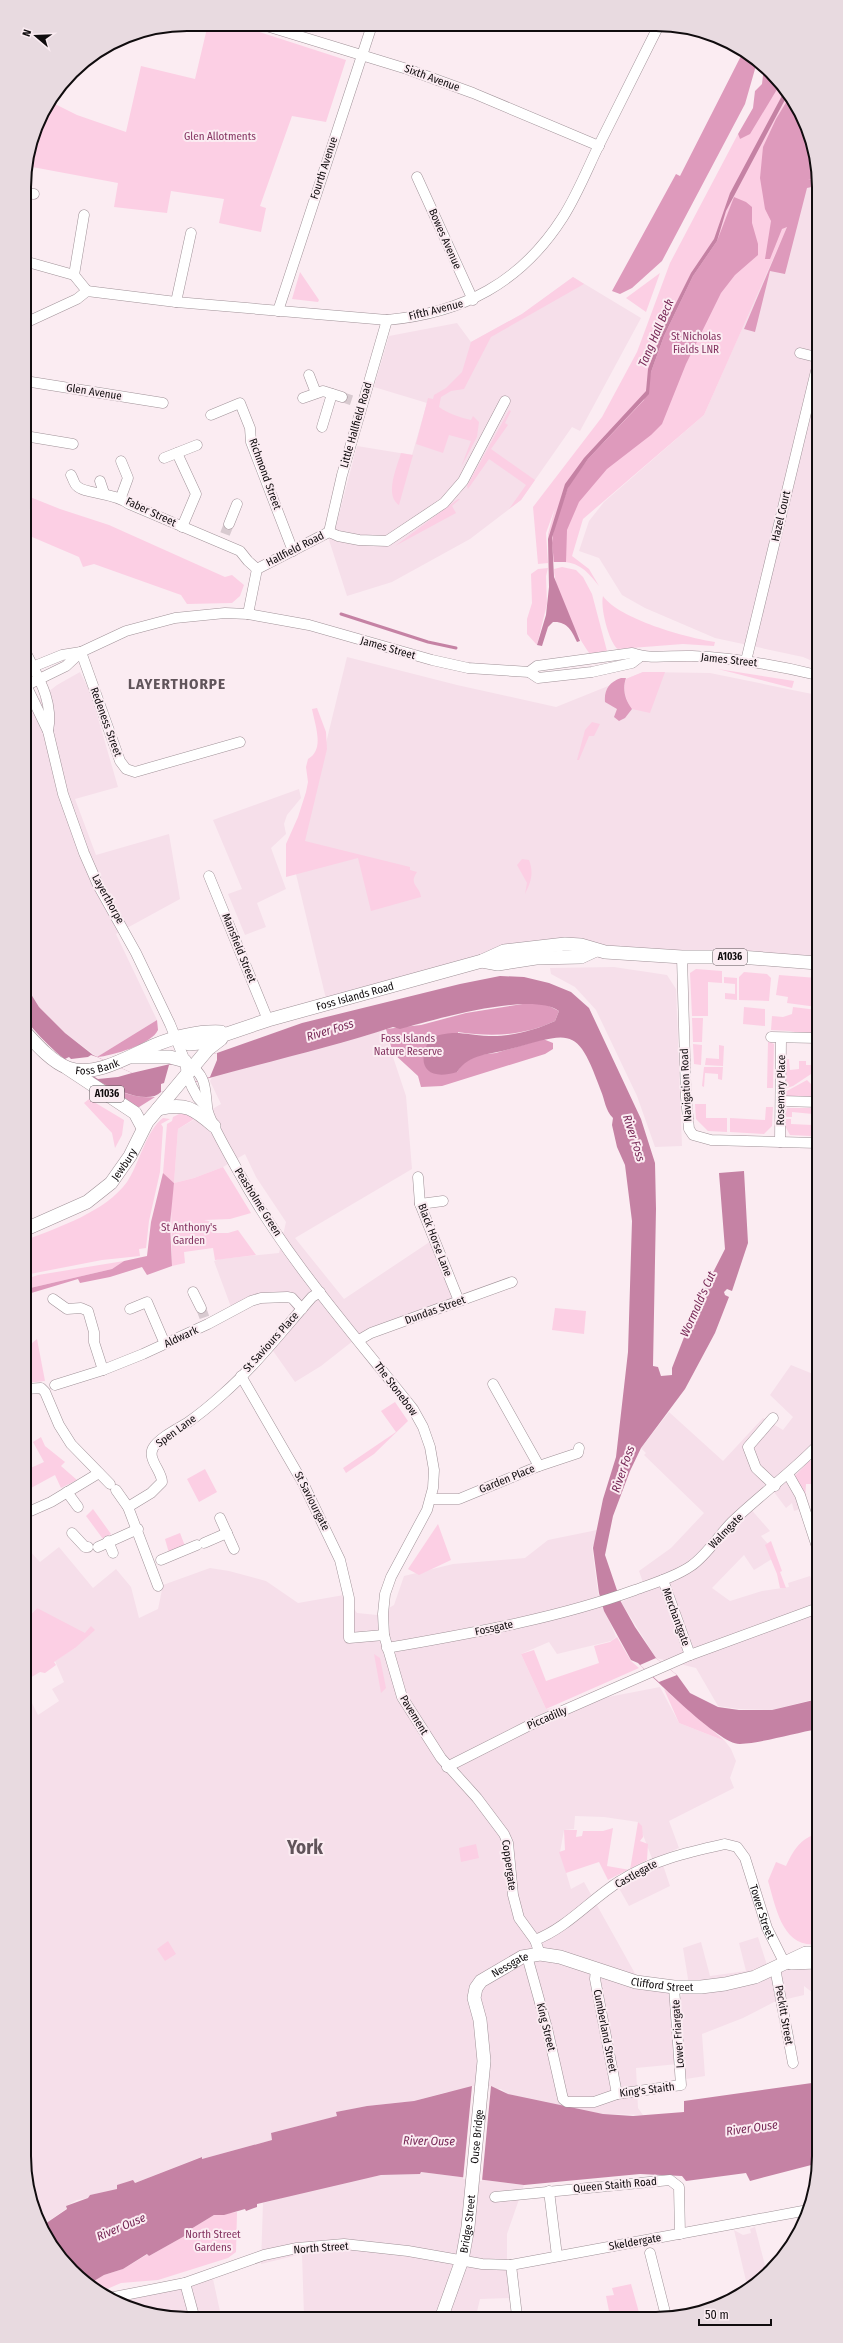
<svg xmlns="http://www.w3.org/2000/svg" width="843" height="2343" viewBox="0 0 843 2343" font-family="'Fira Sans Condensed',sans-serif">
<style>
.built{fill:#f6dfea}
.green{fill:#fccfe4}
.forest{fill:#de9abc}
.water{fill:#c582a4}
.pier{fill:#fbecf2}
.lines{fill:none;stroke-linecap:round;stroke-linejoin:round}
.stream{stroke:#c582a4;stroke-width:3}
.minor-tunnel{stroke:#d8cad0;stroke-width:10;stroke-dasharray:10 5;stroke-linecap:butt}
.minor-casing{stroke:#a09298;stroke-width:11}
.major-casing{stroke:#a09298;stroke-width:14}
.minor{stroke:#fff;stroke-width:10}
.major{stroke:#fff;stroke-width:13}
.labels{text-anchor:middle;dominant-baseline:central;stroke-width:4;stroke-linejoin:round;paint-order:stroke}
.shield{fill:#fbecf2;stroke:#564f52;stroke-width:1}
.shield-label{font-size:10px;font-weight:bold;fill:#100c0e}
.street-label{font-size:11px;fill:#100c0e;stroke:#fbecf2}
.park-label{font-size:11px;fill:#843461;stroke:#fbecf2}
.water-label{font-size:12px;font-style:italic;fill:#772856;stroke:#fbecf2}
.district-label{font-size:15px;font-weight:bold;letter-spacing:1px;fill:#60545a;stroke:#fbecf2}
.town-label{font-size:19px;font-weight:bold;fill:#60545a;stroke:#fbecf2}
.rim{fill:none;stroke:#100c0e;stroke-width:2}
</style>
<rect width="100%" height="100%" fill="#fbecf2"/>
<path class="built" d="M808 179H816L817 663 803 657 715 638 645 608 622 595 599 558 579 551 589 521 604 502 704 415Z
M573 277 641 318 580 431 572 427 521 500 470 539 392 582 347 596 329 540 336 526 357 446 412 455 427 403 374 387 389 336 457 323 471 342 522 314Z
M347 657 457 685 556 707 643 672 710 673 817 695V963L581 945 327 1003 295 870Z
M80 672 91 694 118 787 75 799 96 855 169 834 180 899 116 934 157 1020 97 1057 65 1033 39 1007 26 986 25 710 57 685Z
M299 789 301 798 287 815 284 824 286 834 271 848 286 889 257 903 266 927 245 935 228 894 242 889 213 820Z
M614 967 667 975 676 989 682 1146 655 1147 637 1096 596 1010 575 987 551 974 550 968Z
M384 1030 406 1096 412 1169 295 1238 344 1299 434 1239 460 1297 363 1333 321 1366 295 1382 271 1348 299 1319 287 1299 231 1307 214 1261 220 1259 279 1253 286 1222 256 1177 245 1154 223 1167 194 1178 174 1183 178 1129 221 1104 210 1081 213 1076Z
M791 1365 818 1376V1451L794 1477 801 1509 794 1511 792 1503 786 1508 771 1488 749 1507 770 1531 761 1536 768 1544 772 1559 754 1570 744 1555 712 1588 730 1601 762 1591 789 1587 788 1583 810 1576 818 1599V1693H812L815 1699 772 1710 739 1709 718 1706 696 1668 656 1658 621 1602 646 1591 639 1571 671 1548 704 1513 644 1455 646 1453 641 1448 669 1412 723 1461 763 1418 783 1430 793 1417 770 1395Z
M597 1530 595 1543 592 1547 598 1593 616 1637 611 1641 557 1654 549 1642 521 1654 546 1709 660 1687 679 1723 725 1741 731 1749 736 1761 730 1778 734 1788 669 1821 679 1848 660 1856 670 1886 629 1906 616 1883 653 1861 638 1822 604 1817 575 1816 574 1829 564 1830 560 1852 571 1889 584 1882 637 1977 671 1994 678 2064 636 2068 638 2108 643 2115 603 2114 562 2107 508 2094 501 2089 447 2092 414 2101 367 2106 337 2112 338 2116 271 2133 272 2140 202 2159 201 2157 135 2183 117 2185 118 2189 90 2195 88 2198 77 2200 66 2206 67 2208 42 2226 27 2188V1699H30L38 1715 59 1701 52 1689 64 1682 55 1661 75 1648 37 1608 26 1618V1547L40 1562 59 1547 93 1588 116 1569 131 1587 139 1618 158 1609 163 1585 210 1568 229 1571 266 1581 298 1603 344 1595 357 1613 377 1615 394 1605 404 1576 453 1564 525 1558 548 1540Z
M758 1937 767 1965 818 1971V2019L813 1993 804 1986V1995L774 2002 743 2018 702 2034 705 2076 686 2079 680 1999 688 1979 683 1948 701 1942 710 1976 746 1971 739 1943Z
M421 2172 524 2185 507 2234V2275L510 2298 480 2299 476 2316H304L302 2254 261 2264 263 2203 318 2188 381 2175 420 2174Z
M755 2227 767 2273 755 2283 747 2285 734 2230 743 2235 751 2233 750 2229Z
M213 2279 221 2316H156L117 2303Z"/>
<path class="green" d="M208 24H235L346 60 326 122 292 116 260 206 266 208 261 232 219 223 224 199 171 191 167 213 114 207 118 183 27 166 41 115 51 102 77 115 126 132 141 66 195 79Z
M779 82 797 106 816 155V179L808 180 704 415 583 519 572 556 589 569 599 586C582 565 576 561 550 562L548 534 555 508 546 533 548 563 538 564 533 507 602 417 637 352 670 263 738 134 740 139 779 86Z
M300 272 319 300 318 302 292 299Z
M660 273 646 312 626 298Z
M573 277 584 284 491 337 464 389 451 391 441 397 439 407C447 413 461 418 471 420L473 416 479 422 477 437 461 467 471 441 449 435 443 453 416 444 428 398 433 399 434 395 446 388 462 372 471 342 522 314Z
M509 410 511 411 505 423 508 425 491 449 535 480 521 500 509 509 526 485 489 459 468 489 467 486Z
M401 453 413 455 399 505C384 495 397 467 401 453Z
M25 495 60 509 109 525 225 577 232 575 244 585 240 596 232 603 187 604 181 595 94 564 83 567 79 557 25 534Z
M458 499H460L452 506 456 513 395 546Z
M562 567 576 570 583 577 592 594 607 651 590 654C577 637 554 590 554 569Z
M548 568 546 576 547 604 537 645 527 634V619L532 603 531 574 538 569Z
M603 596C619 619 687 638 715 642L714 646 683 644 618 649C609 643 600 607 603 596Z
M718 669 794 681 792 688Z
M643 672H665L650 713 632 709C626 701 622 689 626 679Z
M317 708 326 732 327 749 305 841 410 867V870L417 872C408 885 420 886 421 897L371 911 358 858 286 877V844L298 817 306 792 308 782 306 767 308 759C325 750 315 725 312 709Z
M592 722 600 724 594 736H589L579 760H577L585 730Z
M522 859 529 860C534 873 531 882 525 894L527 883 517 865Z
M696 969 722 971V983L708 982V1016H692L690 973Z
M744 972 767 974 771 978 769 1001 739 1000V977Z
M779 975 817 978V1007L787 1003 788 997 776 995Z
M724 977 737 978V1000L725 999V993L735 994V984L724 983Z
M744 1007 765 1009V1026L743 1024Z
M793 1007 817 1010V1036L789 1031 771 1030 772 1016 783 1017 792 1014Z
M692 1018H703L702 1042H693Z
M768 1041 774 1044 773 1088H767Z
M693 1044 702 1045 701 1065 694 1064Z
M719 1045 724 1046 723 1066 705 1065 706 1058 719 1059Z
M789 1059 790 1070 799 1069V1061H806V1065H811V1074L793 1086 784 1089 785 1060Z
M704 1067H723L722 1080 718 1079V1074L705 1073 704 1087 702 1086Z
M807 1080 811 1084V1097L809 1099 785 1097V1092Z
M89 1099 124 1120 122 1135 115 1148 112 1133 84 1103Z
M695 1104H706V1118H727V1132L708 1131 696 1119Z
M766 1107H773L772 1126 764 1134 730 1132V1118L765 1120Z
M787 1108H813V1114L792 1112V1117H785Z
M181 1113 191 1114 194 1119 178 1129 174 1183 194 1178 223 1167 251 1213 230 1219 204 1220 213 1222V1233H228L238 1230 256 1255 215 1260 213 1248 184 1252 185 1263 172 1266 171 1201 174 1183 163 1173 167 1124 172 1121 173 1117Z
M163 1118 170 1119 161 1124 163 1127 160 1172 149 1221 146 1248 139 1249 140 1256 102 1260 30 1274 26 1271V1240C59 1227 105 1212 127 1182 139 1165 146 1130 163 1118Z
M785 1119H791V1124L812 1125 811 1136 790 1135 785 1126Z
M124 1261 112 1269 26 1289V1279L38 1275Z
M555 1308 586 1311 584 1334 552 1330Z
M37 1339 45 1381 26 1383V1348Z
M395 1402 408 1421 374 1454 346 1473 343 1468 396 1432 381 1411Z
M41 1437 45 1446 65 1462 61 1466 77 1480 61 1488 55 1475 31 1488 29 1485 26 1486V1470L44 1462 33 1442Z
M810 1460 818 1468V1484H806L805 1500 794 1477Z
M205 1469 217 1492 199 1502 187 1479Z
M93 1509 111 1534 103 1539 86 1516Z
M438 1524 451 1560 419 1575 408 1569Z
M180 1533 185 1546 169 1553 165 1539Z
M771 1541 782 1571 780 1572 786 1588H780L777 1574 765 1545Z
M37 1608 85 1633 91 1626 95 1630 75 1648 54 1662 56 1665 45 1673 40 1672 30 1678 28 1675 26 1676V1619Z
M617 1637 631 1661 639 1668 546 1709 521 1654 534 1650 546 1681 599 1663 594 1646 610 1642Z
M374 1654 380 1658 386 1688 381 1693Z
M664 1689 725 1741 679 1723Z
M638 1822 642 1826 643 1837 640 1841 648 1844 647 1860 608 1880 599 1862 566 1873 559 1852 565 1850 564 1830H577L576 1837 582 1836 583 1831H603L613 1828 607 1866 630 1870Z
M818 1834V1944C782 1949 776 1907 768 1881L776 1862 786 1866C793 1851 801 1837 818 1834Z
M476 1844 479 1858 461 1862 459 1848Z
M168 1941 176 1954 165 1961 157 1949Z
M237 2212 236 2252 228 2258 158 2280 121 2283 100 2292 89 2284 104 2275 123 2269 148 2254 149 2256 190 2233 191 2229 214 2215Z
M631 2284 640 2316H610L606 2296 614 2295 612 2288Z"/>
<path class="forest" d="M743 52 757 62 745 104 662 261 632 288 620 294 612 291 676 174 680 176Z
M764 67 779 82V86L750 134 740 139 738 134 753 108 755 91 762 84Z
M790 96 797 106 816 155V179L808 180H816V186L807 188 785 274 770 271 755 332 744 329 787 227 782 229 770 259H765L771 221 765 209 760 178 763 147 776 119Z
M734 197 746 202 752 207V223L758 244V255L735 275 721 293 686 364 662 424 651 435 607 469 579 502 567 530 566 562H554L552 543 554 527 569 485 588 459 644 400 651 372 664 336 693 276 717 241Z
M621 678H626C622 689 625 700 632 709L625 718 619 721 614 717 617 709 605 702C604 690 609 682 621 678Z
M529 1003H543L559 1011 555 1021C523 1036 492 1037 458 1032L457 1072 463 1063 478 1055 496 1053 543 1039 553 1043V1049L545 1054 442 1086 421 1087 418 1076 393 1053 386 1029 421 1025 466 1013Z
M157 1020 158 1030C152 1044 112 1056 97 1057Z
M96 1078C113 1090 134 1099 155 1097L136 1109 92 1080Z
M163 1173 174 1183 170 1224 172 1266 147 1275 142 1267 110 1277 80 1283 78 1279 28 1294 26 1289 112 1269 124 1261 147 1256 151 1222Z"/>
<path class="water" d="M785 90 788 94 726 211 717 241 693 276 664 336 651 372 649 394 588 459 568 488 552 538 554 577 580 641 577 642C572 631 567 621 553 622L548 627 542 646 537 645 546 615 549 587 548 539 565 484 584 458 646 391 648 369 663 329 691 273 714 239 730 193Z
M500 976 524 977 549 983 571 992 589 1008 641 1119 655 1163 656 1209 653 1366 658 1367 661 1376 672 1375V1368L697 1304 725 1249 719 1173 744 1171 748 1243 732 1291 727 1289 724 1292 725 1295 729 1297 715 1333 685 1389 641 1448 630 1471 613 1516 605 1555 621 1602 635 1627 656 1658 677 1675 690 1693 718 1707 739 1710H772L818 1699V1729C795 1733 762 1743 740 1744 720 1745 655 1679 638 1663L631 1660 604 1611 599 1593 593 1548 603 1499 616 1457 628 1352 632 1221 625 1165 617 1147 612 1125 613 1118C605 1110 605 1100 601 1091 577 1025 572 1032 510 1049 489 1055 470 1053 457 1072 425 1082 415 1063 431 1037 458 1029 464 1035 489 1036 510 1037 536 1030 555 1021L559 1011C531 991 433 1020 400 1029L393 1027C317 1052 238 1068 161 1092 141 1112 74 1068 57 1053 46 1043 35 1032 26 1020V986L39 1007 65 1033 93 1055 132 1073 217 1053 302 1023 460 984Z
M819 2082V2163L750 2181 746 2173 686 2181 682 2176 640 2174 524 2185 421 2172 420 2174 381 2175 257 2204V2207L246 2211 245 2209 224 2215H214L191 2229 190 2233 149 2256 147 2254 123 2269 104 2275 89 2284C69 2269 50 2250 42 2226L67 2209 66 2206 88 2198 90 2195 117 2189V2185L133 2180 135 2183 202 2157V2159L272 2140 271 2133 337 2116 336 2112 367 2106 414 2101 472 2086H491L508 2094 603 2114 633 2116 684 2112V2101Z"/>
<path class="pier" d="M217 1053V1060L210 1077 161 1092V1084L164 1083 169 1065Z
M91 1055 97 1057 132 1073 118 1077 98 1079 65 1059 69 1057 71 1059 88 1057Z
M656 1658 677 1675 659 1682 640 1665Z
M472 2086H491L482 2181 463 2179Z"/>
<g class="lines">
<path class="stream" d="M341 614 428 642 456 648"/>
<path class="minor-tunnel" d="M342 397 354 401
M225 534 229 524
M201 1308 205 1319"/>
<defs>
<g id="minor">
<path d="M260 24 407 69 473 93 599 146"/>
<path d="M417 177 473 300"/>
<path d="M24 193 34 194"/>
<path d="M24 261 74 275 87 291"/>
<path d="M74 275 84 215"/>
<path d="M176 302 191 233"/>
<path d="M278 311 372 25"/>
<path d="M25 323 77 299 87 291 176 302 387 320C463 313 521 283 563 217 577 195 587 170 598 147 618 107 638 67 658 27"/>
<path d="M800 353 816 357"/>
<path d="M309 375 316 393"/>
<path d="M25 381 163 403"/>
<path d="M303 398 323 391 342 397"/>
<path d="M211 415 240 403 250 428 251 442 293 551"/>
<path d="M322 427 332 394"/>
<path d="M25 436 73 444"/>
<path d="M177 453 196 494 182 527"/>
<path d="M164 458 197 445"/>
<path d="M71 475C73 478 74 484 77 486 84 494 114 492 129 504L240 551 248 561 257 569"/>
<path d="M100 481 104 493"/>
<path d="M121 497 128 478 121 461"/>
<path d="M229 524 237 504"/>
<path d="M329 532 342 475 387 320"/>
<path d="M248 614 257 569 329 532 338 536 359 540 387 541 444 503 463 481 505 401"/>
<path d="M25 651C38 677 54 701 48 731"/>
<path d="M81 652 120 761 126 769 135 772 240 742"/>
<path d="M746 661 816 371"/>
<path d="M25 670 62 655 81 652 126 631 175 618 225 613 248 614 309 625 432 660 468 668 529 672 538 678 592 672 632 663 641 656"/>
<path d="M529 672 537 666 632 653C651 660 672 655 692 656 734 658 776 665 817 675"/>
<path d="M25 683 48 731 63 794 84 853 98 885 136 953 170 1024 185 1061 187 1075 192 1087 198 1098 206 1107"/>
<path d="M25 686 66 666 81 652"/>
<path d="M209 876 268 1020"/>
<path d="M682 957 686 1097 689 1129 693 1135 711 1140 817 1143"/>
<path d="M771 1037 817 1038"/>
<path d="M188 1064C206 1075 205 1087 207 1106 207 1112 211 1120 214 1126 221 1141 230 1156 238 1171 285 1257 352 1332 413 1409L423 1427 430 1447 434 1470 433 1488 427 1510 391 1577 385 1594 383 1614 384 1635 402 1697 441 1758 477 1798 504 1834 508 1843 513 1895 519 1918 535 1940 540 1954"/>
<path d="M781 1101 817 1102"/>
<path d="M780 1142 781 1038"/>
<path d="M418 1177 420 1204 459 1301"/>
<path d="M420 1204 443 1201"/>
<path d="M193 1292 201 1308"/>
<path d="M53 1299 67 1309 81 1308 88 1311 94 1332V1342L103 1370"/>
<path d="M130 1309 147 1302 165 1344"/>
<path d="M359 1340 371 1333 512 1282"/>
<path d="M241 1376 303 1483 340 1560 349 1598V1638L384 1635"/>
<path d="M493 1384 539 1466"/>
<path d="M55 1385 103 1370 143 1354 208 1324 251 1301 261 1298 287 1297 292 1298 302 1309"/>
<path d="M26 1389 41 1388 45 1392 59 1425 71 1444 110 1484"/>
<path d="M773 1418 748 1447 756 1468 775 1486"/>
<path d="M788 1474 800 1495 818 1550"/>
<path d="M116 1490 128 1507 158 1586"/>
<path d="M67 1492 78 1507"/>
<path d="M432 1499H459L539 1466 578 1453 579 1448"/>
<path d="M128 1507 151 1493 162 1482C162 1471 147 1459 153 1448 159 1438 177 1429 187 1423 200 1414 212 1404 223 1394 256 1365 283 1330 312 1297L320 1292"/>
<path d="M26 1513 51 1502 99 1473"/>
<path d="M220 1518 234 1549"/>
<path d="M72 1533 85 1547H88"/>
<path d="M108 1541 113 1553"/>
<path d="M204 1543 227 1533"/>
<path d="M98 1547 138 1529"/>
<path d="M161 1560 197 1545"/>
<path d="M817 1566 818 1569"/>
<path d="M663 1580 690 1655"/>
<path d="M387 1648C471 1633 555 1619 635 1590 654 1583 675 1577 691 1566 707 1555 718 1536 732 1522 760 1495 791 1473 818 1445"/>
<path d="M447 1767 528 1726 690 1655 818 1608"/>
<path id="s1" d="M535 1940C567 1928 591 1899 620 1881 652 1860 689 1852 725 1844L737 1847 745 1858 767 1928 785 1964"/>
<path d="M527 1956 547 2028 563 2099 567 2102H594L617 2094 681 2085 674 1987"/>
<path d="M775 1968 793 2063"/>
<path d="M596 1969 595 1979 617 2094"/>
<path d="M549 2191 557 2256"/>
<path d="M495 2197 670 2180 679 2187 680 2234"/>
<path d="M650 2253 666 2316"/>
<path d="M511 2265 517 2316"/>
<path d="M185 2283 194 2316"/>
<path d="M109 2298 185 2283 264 2255 297 2248 344 2244 408 2251 482 2264 511 2265 808 2210"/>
<path d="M683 2316 693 2314"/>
</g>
<g id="major">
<path d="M482 961 498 964 536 958 581 957 596 950"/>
<path id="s2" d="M26 1033C37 1045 52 1062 68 1068 96 1078 131 1055 155 1045 175 1037 200 1031 221 1032"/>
<path id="s3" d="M176 1039 189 1044 200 1043 268 1020 482 961 504 951 565 944 581 945 605 952 682 957H740L817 963"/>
<path d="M132 1057H170L185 1061"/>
<path d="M67 1068 135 1113 143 1128"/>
<path d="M158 1109C186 1102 194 1109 214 1126"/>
<path id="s4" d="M26 1229 87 1202 111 1183 130 1156 147 1122 208 1049 221 1039"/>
<path d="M791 1963 818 1962"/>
<path id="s5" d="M442 2316 462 2260 468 2227 484 2061 480 2020 474 1998 476 1988 481 1981 522 1957 540 1954 560 1957 636 1982 674 1987H701L725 1984 755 1977 806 1953H818"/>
</g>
</defs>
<use href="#minor" class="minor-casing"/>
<use href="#major" class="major-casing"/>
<use href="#minor" class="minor"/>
<use href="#major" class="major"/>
</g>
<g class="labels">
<g class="shield">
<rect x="713" y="949" width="34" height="16" rx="3"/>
<rect x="90" y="1086" width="34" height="16" rx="3"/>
</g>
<g class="shield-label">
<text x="730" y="957">A1036</text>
<text x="107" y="1094">A1036</text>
</g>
<g class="street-label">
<text transform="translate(432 78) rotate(20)">Sixth Avenue</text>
<text transform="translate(324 168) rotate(-72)">Fourth Avenue</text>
<text transform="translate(445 239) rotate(66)">Bowes Avenue</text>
<text transform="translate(436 310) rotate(-14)">Fifth Avenue</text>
<text transform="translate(94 392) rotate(9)">Glen Avenue</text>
<text transform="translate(356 425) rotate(-74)">Little Hallfield Road</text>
<text transform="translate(265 474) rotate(70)">Richmond Street</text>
<text transform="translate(151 512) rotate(25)">Faber Street</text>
<text transform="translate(781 516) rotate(-77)">Hazel Court</text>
<text transform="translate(295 549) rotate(-27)">Hallfield Road</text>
<text transform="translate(388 648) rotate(16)">James Street</text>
<text transform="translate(729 660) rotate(6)">James Street</text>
<text transform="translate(106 722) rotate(70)">Redeness Street</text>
<text transform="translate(108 899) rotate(61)">Layerthorpe</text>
<text transform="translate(239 948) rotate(68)">Mansfield Street</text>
<text stroke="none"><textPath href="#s3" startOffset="187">Foss Islands Road</textPath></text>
<text stroke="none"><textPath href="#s2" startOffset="85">Foss Bank</textPath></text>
<text transform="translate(686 1085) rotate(-93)">Navigation Road</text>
<text transform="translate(781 1090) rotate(-89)">Rosemary Place</text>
<text stroke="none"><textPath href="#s4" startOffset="120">Jewbury</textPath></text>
<text transform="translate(258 1202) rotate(58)">Peasholme Green</text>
<text transform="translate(435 1240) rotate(69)">Black Horse Lane</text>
<text transform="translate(435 1310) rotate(-20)">Dundas Street</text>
<text transform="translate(181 1337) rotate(-25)">Aldwark</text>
<text transform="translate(271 1342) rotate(-48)">St Saviours Place</text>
<text transform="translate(396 1389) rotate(53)">The Stonebow</text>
<text transform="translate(176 1431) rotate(-36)">Spen Lane</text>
<text transform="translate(507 1479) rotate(-22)">Garden Place</text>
<text transform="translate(312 1501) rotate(63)">St Saviourgate</text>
<text transform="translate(726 1531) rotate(-46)">Walmgate</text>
<text transform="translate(676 1617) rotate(70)">Merchantgate</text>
<text transform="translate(494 1628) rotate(-12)">Fossgate</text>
<text transform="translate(414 1715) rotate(59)">Pavement</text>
<text transform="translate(547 1718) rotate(-23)">Piccadilly</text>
<text transform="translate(509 1865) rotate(82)">Coppergate</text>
<text transform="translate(636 1874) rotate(-29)">Castlegate</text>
<text stroke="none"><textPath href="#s1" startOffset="298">Tower Street</textPath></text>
<text stroke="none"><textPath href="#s5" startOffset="376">Nessgate</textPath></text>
<text stroke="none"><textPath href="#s5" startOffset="535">Clifford Street</textPath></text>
<text transform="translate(784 2015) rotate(80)">Peckitt Street</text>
<text transform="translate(546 2027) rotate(76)">King Street</text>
<text transform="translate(605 2031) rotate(79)">Cumberland Street</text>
<text transform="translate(678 2034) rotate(-94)">Lower Friargate</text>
<text transform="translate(647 2090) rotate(-7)">King's Staith</text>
<text stroke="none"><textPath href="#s5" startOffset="184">Ouse Bridge</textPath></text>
<text transform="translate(615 2185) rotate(-5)">Queen Staith Road</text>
<text stroke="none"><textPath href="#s5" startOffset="96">Bridge Street</textPath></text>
<text transform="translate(635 2242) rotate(-10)">Skeldergate</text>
<text transform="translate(321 2248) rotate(-4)">North Street</text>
</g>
<g class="park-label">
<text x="220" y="136">Glen Allotments</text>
<text x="696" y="336">St Nicholas<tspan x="696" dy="13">Fields LNR</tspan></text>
<text x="408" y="1038">Foss Islands<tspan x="408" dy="13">Nature Reserve</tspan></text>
<text x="189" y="1227">St Anthony's<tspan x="189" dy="13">Garden</tspan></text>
<text x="213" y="2234">North Street<tspan x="213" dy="13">Gardens</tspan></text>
</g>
<g class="water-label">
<text transform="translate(656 333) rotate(-67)">Tang Hall Beck</text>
<text transform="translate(330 1030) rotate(-17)">River Foss</text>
<text transform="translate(634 1138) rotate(72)">River Foss</text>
<text transform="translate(698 1304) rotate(-66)">Wormald's Cut</text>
<text transform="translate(623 1469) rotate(-71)">River Foss</text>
<text transform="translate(752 2128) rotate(-8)">River Ouse</text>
<text transform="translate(429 2141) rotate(1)">River Ouse</text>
<text transform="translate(121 2227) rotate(-23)">River Ouse</text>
</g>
<g class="district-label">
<text x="177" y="684">LAYERTHORPE</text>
</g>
<g class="town-label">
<text x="305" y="1847">York</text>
</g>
</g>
<path d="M0 0H843V2343H0ZM187 31H656A156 156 0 0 1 812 187V2156A156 156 0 0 1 656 2312H187A156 156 0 0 1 31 2156V187A156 156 0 0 1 187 31Z" fill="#e8dae0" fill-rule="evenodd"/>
<path class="rim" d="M187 31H656A156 156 0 0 1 812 187V2156A156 156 0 0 1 656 2312H187A156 156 0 0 1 31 2156V187A156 156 0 0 1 187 31Z"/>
<g transform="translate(36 36) rotate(289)" stroke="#fbecf2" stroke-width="3" paint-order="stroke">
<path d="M0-3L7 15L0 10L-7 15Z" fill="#100c0e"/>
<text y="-6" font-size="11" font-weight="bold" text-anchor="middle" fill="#100c0e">N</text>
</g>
<path d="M699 2319v6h72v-6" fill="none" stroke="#100c0e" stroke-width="2"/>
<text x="705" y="2319" font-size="12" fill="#100c0e" stroke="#fbecf2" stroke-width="3" paint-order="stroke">50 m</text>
</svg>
